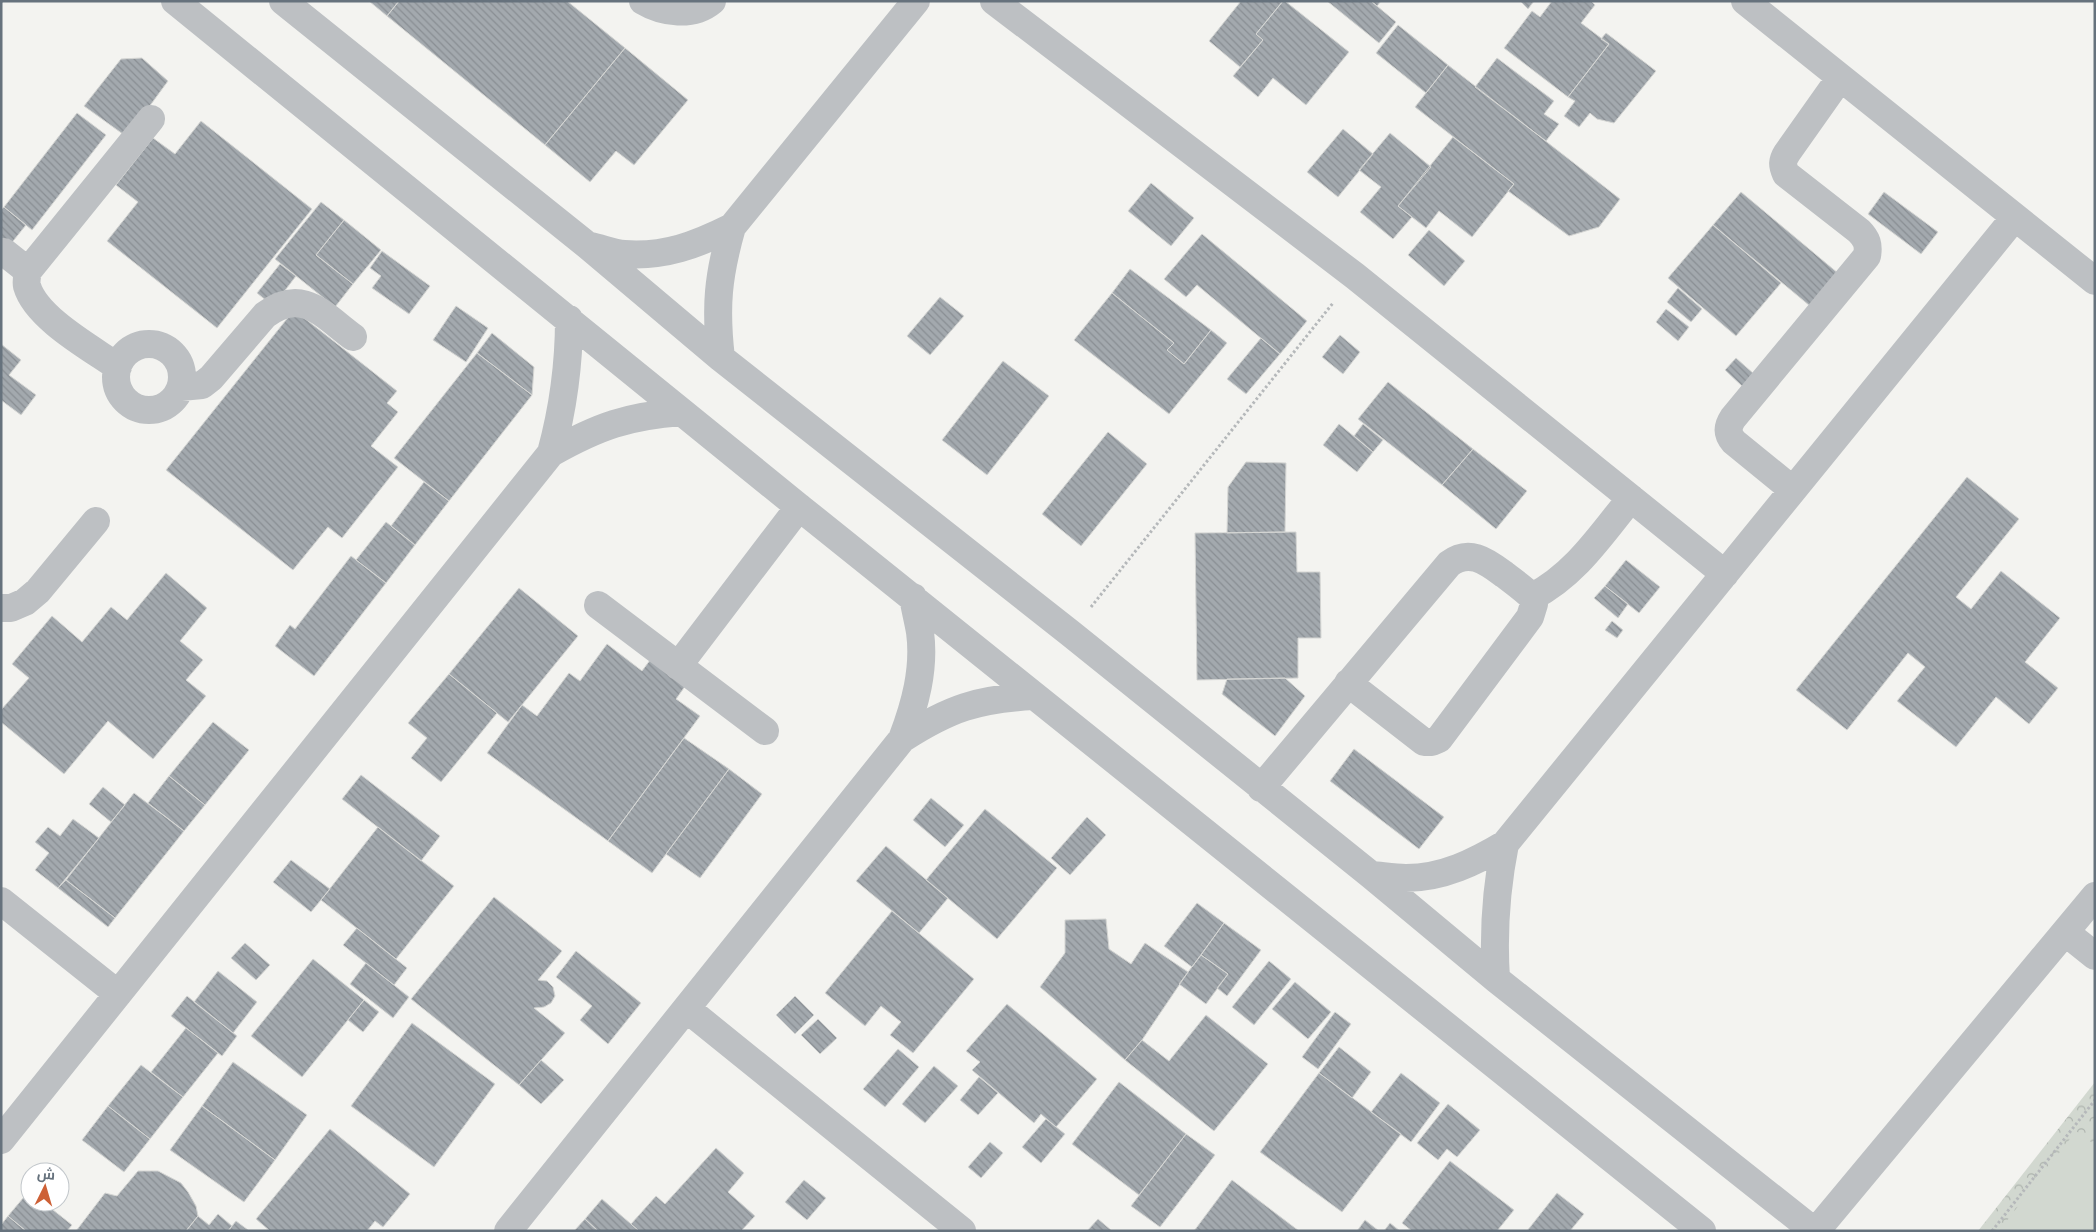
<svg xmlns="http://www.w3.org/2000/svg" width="2096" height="1232" viewBox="0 0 2096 1232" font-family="'PT Sans',Cairo,sans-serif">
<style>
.park{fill:url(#park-crowns)}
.garden{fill:#d2d8d0}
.building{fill:url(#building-back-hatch);stroke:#d4d5d3}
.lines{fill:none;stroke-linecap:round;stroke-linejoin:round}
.path{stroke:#b5b8ba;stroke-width:3;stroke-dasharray:2.5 2.5;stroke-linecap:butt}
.minor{stroke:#bdc0c3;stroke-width:28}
</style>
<defs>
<pattern id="park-crowns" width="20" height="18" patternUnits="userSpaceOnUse" patternTransform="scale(1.25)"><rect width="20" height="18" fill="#d2d8d0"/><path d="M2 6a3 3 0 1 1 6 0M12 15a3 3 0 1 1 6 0" fill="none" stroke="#aeb4ae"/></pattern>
<pattern id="building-back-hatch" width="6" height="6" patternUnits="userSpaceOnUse" patternTransform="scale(1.25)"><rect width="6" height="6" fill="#a3a9ae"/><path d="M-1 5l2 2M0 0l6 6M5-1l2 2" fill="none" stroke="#898e93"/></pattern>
</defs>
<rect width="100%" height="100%" fill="#f3f3f0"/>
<path class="park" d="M2095 1082V1231H1978Z"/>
<path class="garden" d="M2076 1131 2095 1145V1231H1999Z"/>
<path class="building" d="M369 1H399L387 16Z
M399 1H567L625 48 545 145 387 16Z
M1241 1H1283L1256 34 1263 40 1240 67 1209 41Z
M1283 1H1285L1349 52 1306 105 1273 78 1258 97 1233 76 1263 40 1256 34Z
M1327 1H1371L1396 22 1379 43Z
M1371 1H1381L1377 6Z
M1520 1H1534L1528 9Z
M1552 1H1591L1595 5 1581 23 1609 44 1568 97 1504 48 1532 11 1540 17Z
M1398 25 1448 65 1426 93 1376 53Z
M1606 33 1656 71 1614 123 1597 119 1590 113 1579 127 1564 116 1575 101 1568 97 1609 44 1601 39Z
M625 48 688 100 634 165 616 151 590 182 545 145Z
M142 58 168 81 127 137 84 106 121 59Z
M1497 58 1554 101 1544 114 1559 124 1546 141 1475 87Z
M1448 65 1620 199 1599 227 1569 236 1508 191 1514 184 1415 107Z
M77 113 106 135 32 230 4 207Z
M201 121 312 209 217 328 107 241 138 202 116 185 153 138 175 154Z
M1343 129 1373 154 1338 197 1307 172Z
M1390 133 1431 167 1398 206 1412 217 1393 239 1360 212 1381 187 1359 170Z
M1453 137 1514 184 1472 237 1439 211 1426 228 1398 206Z
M1151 183 1194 218 1171 246 1128 211Z
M1741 192 1839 274 1810 306 1713 225Z
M1884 192 1938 232 1921 254 1868 214Z
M321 202 344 220 316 255 353 284 335 307 275 259Z
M4 207 26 225 1 256V210Z
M344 220 381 250 353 284 316 255Z
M1713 225 1781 283 1736 336 1668 278Z
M1429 230 1465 261 1444 286 1408 255Z
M1202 234 1307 321 1280 354 1197 285 1186 297 1164 279Z
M382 251 430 286 409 314 372 288 381 276 370 268Z
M280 264 296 276 273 306 257 293Z
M1130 269 1211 330 1184 364 1167 350 1174 343 1112 293Z
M1678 288 1702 309 1691 322 1667 302Z
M1112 293 1174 343 1167 350 1184 364 1211 330 1227 343 1169 414 1074 340Z
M940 297 964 316 930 355 907 336Z
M456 306 488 328 466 362 433 340Z
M1666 309 1689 327 1678 341 1656 322Z
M294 310 397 391 387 403 398 412 371 446 398 467 342 538 328 527 293 570 166 470Z
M492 333 534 367 532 395 477 353Z
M1340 335 1360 352 1343 374 1322 357Z
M1261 338 1280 354 1246 394 1227 379Z
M1 344 21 360 9 375 36 395 21 415 1 400Z
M477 353 532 395 449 501 394 458Z
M1736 358 1755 375 1743 387 1725 370Z
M1003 361 1049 396 987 475 942 440Z
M1388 382 1473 449 1442 485 1358 419Z
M1339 424 1373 452 1357 472 1323 445Z
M1363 424 1383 440 1373 452 1354 436Z
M1108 432 1147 464 1081 546 1042 514Z
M1473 449 1527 491 1496 529 1442 485Z
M1246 462 1286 463 1285 532 1227 533 1228 487Z
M1967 477 2019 519 1956 597 1971 609 2001 571 2060 618 2025 662 2058 688 2029 724 1996 697 1956 747 1897 701 1925 667 1908 653 1847 730 1796 690Z
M424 482 449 501 415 545 391 526Z
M386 522 415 545 386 583 356 560Z
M1296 532 1297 572H1320L1321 638H1298V678L1197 680 1195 533Z
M351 556 386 583 314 676 275 646 290 625 295 629Z
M1626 560 1660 587 1639 613 1605 586Z
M166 573 207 608 180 641 203 660 186 680 206 696 153 759 108 721 64 774 1 722V710L29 678 12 664 52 616 82 642 111 607 127 620Z
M1605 586 1628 604 1618 618 1594 598Z
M519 588 578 636 508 722 449 674Z
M1612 621 1623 630 1617 638 1605 630Z
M607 644 642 671 656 652 691 678 676 699 700 716 608 841 487 753 522 705 537 716 569 673 580 681Z
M449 674 497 713 441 782 411 758 427 738 408 723Z
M1285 678 1305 696 1275 736 1222 694 1227 679Z
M213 722 249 750 205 805 169 776Z
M684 738 729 769 652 873 608 841Z
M1354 749 1444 817 1419 849 1330 781Z
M729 769 762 794 700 878 666 854Z
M361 775 440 836 421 861 342 799Z
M169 776 205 805 184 831 148 803Z
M103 787 125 805 111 822 89 804Z
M134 793 184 831 115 918 66 880Z
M931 798 964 825 945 847 913 820Z
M985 809 1057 868 997 939 926 880Z
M1087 817 1106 835 1070 875 1051 858Z
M73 819 99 838 58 888 35 870 49 853 35 842 48 827 60 836Z
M378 827 454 886 396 959 321 900Z
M886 846 948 898 919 933 856 881Z
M291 860 330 889 311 912 273 882Z
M66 880 115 918 108 927 58 888Z
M494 897 562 951 538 980 547 981 553 987 555 996 551 1003 544 1007 534 1008 565 1033 519 1085 411 999Z
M1197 903 1224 923 1192 967 1164 946Z
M892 911 974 979 913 1053 890 1035 901 1022 881 1006 865 1026 825 993Z
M1106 919 1109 949 1131 964 1145 943 1188 972 1142 1040 1125 1060 1040 987 1065 953V920Z
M1224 923 1261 950 1227 996 1217 988 1228 974 1201 955Z
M357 928 407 968 394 985 343 945Z
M245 943 270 965 256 980 231 958Z
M576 951 641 1003 608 1044 580 1020 592 1006 556 977Z
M1201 955 1228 974 1206 1004 1179 984Z
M313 959 364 1000 302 1077 251 1036Z
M1269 961 1291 979 1254 1025 1232 1007Z
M366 963 409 997 393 1018 350 984Z
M218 971 257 1002 233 1033 194 1002Z
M1295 982 1331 1012 1308 1039 1272 1009Z
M187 996 237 1036 222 1056 171 1016Z
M795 996 814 1015 795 1034 776 1015Z
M364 1000 379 1012 363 1032 348 1020Z
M1007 1004 1097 1079 1056 1127 1041 1114 1034 1123 972 1070 980 1062 966 1051Z
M1335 1012 1351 1024 1318 1069 1302 1057Z
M1206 1015 1268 1064 1214 1131 1125 1060 1142 1040 1169 1061Z
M818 1019 837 1038 820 1054 801 1035Z
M412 1023 495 1084 434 1167 351 1106Z
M186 1028 218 1053 183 1097 151 1072Z
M1339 1047 1371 1072 1352 1098 1319 1073Z
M898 1049 919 1067 885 1107 863 1089Z
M541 1060 564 1080 541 1104 519 1085Z
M233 1062 307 1115 275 1160 202 1106Z
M141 1065 183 1097 150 1139 108 1106Z
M934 1066 958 1086 925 1123 902 1104Z
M1319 1073 1401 1134 1342 1212 1260 1152Z
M1401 1073 1440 1103 1411 1142 1371 1112Z
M979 1077 998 1093 978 1115 960 1100Z
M1119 1082 1186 1134 1139 1195 1072 1144Z
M1448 1104 1480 1130 1457 1157 1447 1149 1438 1160 1417 1143Z
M108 1106 150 1139 124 1172 82 1140Z
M202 1106 275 1160 244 1202 170 1150Z
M1046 1119 1065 1134 1041 1163 1022 1147Z
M330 1129 410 1194 383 1227 375 1221 367 1231H270L256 1219Z
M1186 1134 1215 1155 1160 1227 1131 1206Z
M990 1142 1003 1153 981 1178 968 1167Z
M716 1148 744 1173 728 1192 755 1216 742 1230 744 1231H639L631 1224 656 1196 665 1204Z
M1450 1161 1514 1210 1497 1231H1412L1402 1223Z
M138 1171H158L181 1183 188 1192 196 1206 198 1216 186 1231H76L105 1193 117 1196Z
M804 1180 826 1198 807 1220 785 1202Z
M1232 1180 1299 1231H1194Z
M29 1191 30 1202H43L72 1225 67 1231H26L8 1216Z
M1557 1193 1584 1214 1570 1231H1527Z
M602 1199 631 1224 639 1231H598L585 1219Z
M218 1214 232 1226 228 1231H186L198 1216 209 1225Z
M8 1216 26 1231H1V1225Z
M585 1219 598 1231H574Z
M1098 1219 1112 1231H1087Z
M1365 1220 1379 1231H1357Z
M236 1221 248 1230 228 1231Z
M1390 1223 1400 1231H1384Z"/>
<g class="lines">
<path class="path" d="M1 2 2 1
M1091 607 1333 303
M1992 1231 2095 1100"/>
<path class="minor" d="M175 1 799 507 1702 1231
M283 1 587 245 721 358 1070 633 1371 875 1496 979 1814 1231
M643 1C663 13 693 17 712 1
M994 1 1355 276 1725 574
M1745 1 2095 281
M590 246C601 248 613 253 624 254 665 257 696 245 732 227
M4 252 28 271
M116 377a33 33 0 1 1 66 0a33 33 0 1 1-66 0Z
M721 358C715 307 718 276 732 227L916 1
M118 367C91 348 36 318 27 286 26 282 27 276 28 271L151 119
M181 387 202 385 211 378 265 315C302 287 322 314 353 337
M551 453C563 409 569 365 569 319
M1793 490 1734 442C1727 434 1727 427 1733 418L1867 256C1869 245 1867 239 1859 231L1786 174C1782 165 1782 161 1787 153L1840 78
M1532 597C1575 575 1601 535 1631 498
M598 605 765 731
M1 608H11L25 602 38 591 96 521
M678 666 799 507
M902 739C915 705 925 669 920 632 918 620 915 609 913 597
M1261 788 1449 564C1470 548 1487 562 1505 575 1514 582 1524 589 1532 597L1534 604 1530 617 1439 739 1432 742H1424L1348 683
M1371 875C1383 876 1395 878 1406 878 1443 878 1475 862 1505 844L2015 217
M1 901 118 994
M2065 932 2095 956
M1496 979C1493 933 1496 889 1505 844
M687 1009 962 1231
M1 1140 551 453C599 426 628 416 682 412
M508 1231 902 739C950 708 978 699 1034 696
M1816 1231 2095 896"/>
</g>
<rect width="2096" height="1232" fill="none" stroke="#66727d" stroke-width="5"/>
<g transform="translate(45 1187) rotate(5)"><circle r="24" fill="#ffffff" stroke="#c2c7cb"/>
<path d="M0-4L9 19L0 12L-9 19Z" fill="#cd6036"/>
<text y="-8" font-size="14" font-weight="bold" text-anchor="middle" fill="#66727d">ش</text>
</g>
</svg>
